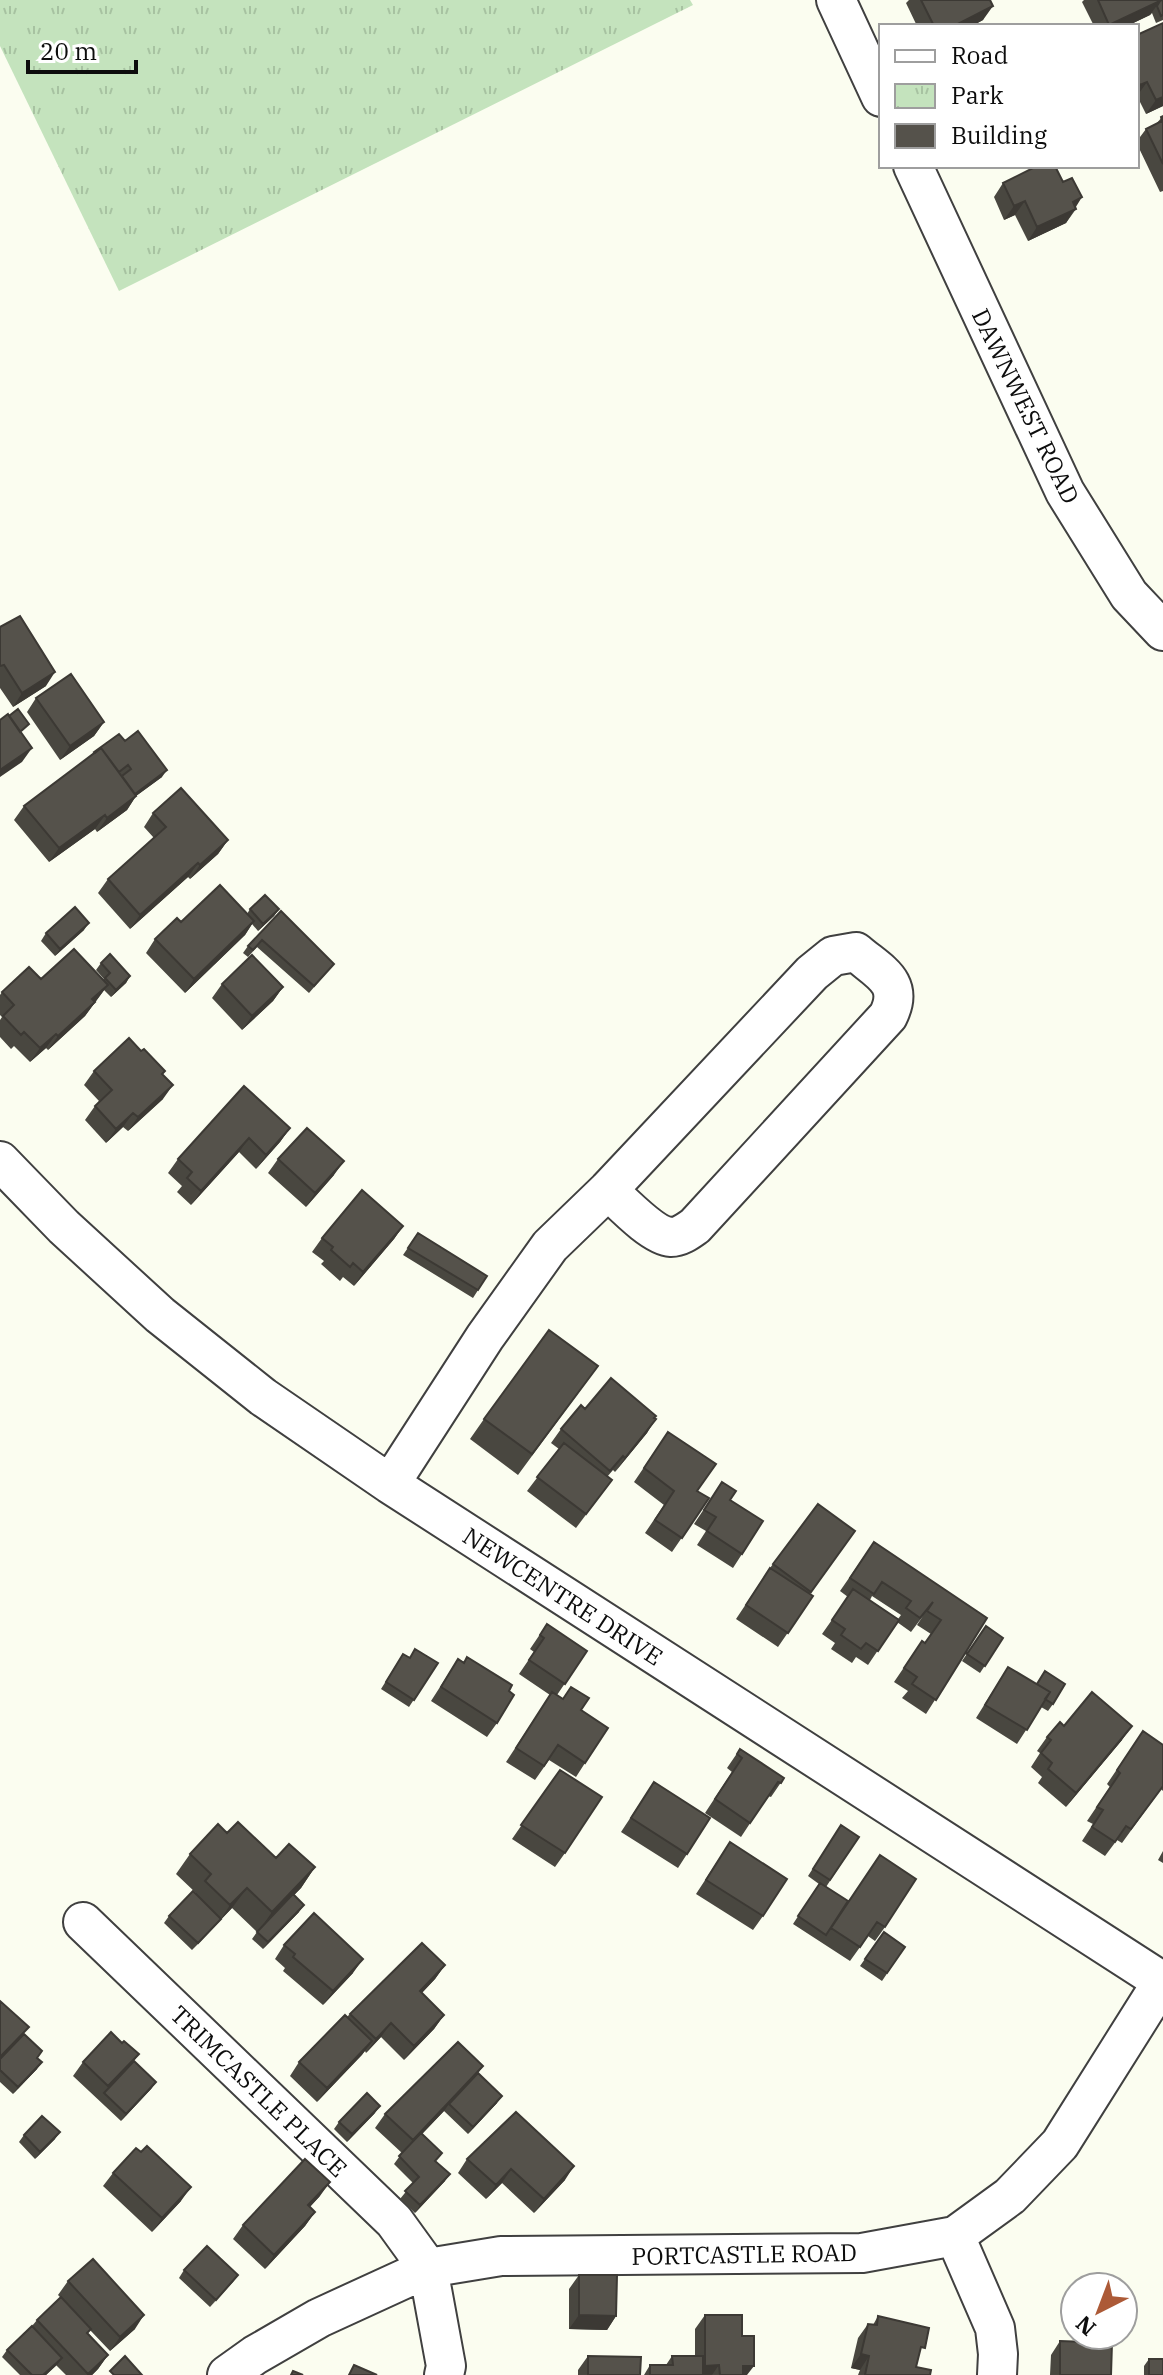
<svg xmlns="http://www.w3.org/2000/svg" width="1163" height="2375" viewBox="0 0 1163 2375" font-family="'IBM Plex Serif',serif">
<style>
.park{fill:url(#park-tufts)}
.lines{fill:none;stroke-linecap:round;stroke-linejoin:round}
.minor-casing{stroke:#404040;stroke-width:42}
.minor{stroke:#fff;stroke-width:38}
.wall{fill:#494740;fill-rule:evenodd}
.shaded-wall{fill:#3c3934}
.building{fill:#55524b;stroke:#3c3934;stroke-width:2}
.labels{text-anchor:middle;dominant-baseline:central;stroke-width:8;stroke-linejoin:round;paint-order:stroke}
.street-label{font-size:24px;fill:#0d0d0d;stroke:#fff}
</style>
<defs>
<pattern id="park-tufts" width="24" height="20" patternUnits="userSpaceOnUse" patternTransform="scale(2)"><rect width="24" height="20" fill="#c4e3bd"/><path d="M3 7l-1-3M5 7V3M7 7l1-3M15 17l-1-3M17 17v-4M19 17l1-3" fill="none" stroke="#a7c2a1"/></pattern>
</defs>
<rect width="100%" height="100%" fill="#fbfdf0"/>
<path class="park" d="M0 0H690L693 5 119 291 0 46Z"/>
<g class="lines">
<defs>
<path id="minor" d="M836 0 881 97
M913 166 1065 492 1129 595 1163 631
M0 1161 64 1227 160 1315 263 1397 390 1484 1163 1982
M390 1484 485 1337 550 1246 608 1190 812 973 833 956 856 952C879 972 905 982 888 1016L695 1226C688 1231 680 1237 671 1237 653 1236 622 1203 608 1190
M83 1922 394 2221 428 2268 446 2366 444 2375
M955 2236 995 2328 998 2354 997 2375
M227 2375 255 2355 319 2318 428 2268 501 2256 862 2253 955 2236 1010 2196 1060 2144 1162 1982"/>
</defs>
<use href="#minor" class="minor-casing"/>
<use href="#minor" class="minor"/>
</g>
<path class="wall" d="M909 0H990L983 20 972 26H917L906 3Z
M1084 0H1163V20L1156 23 1152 13 1150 15 1127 26H1094L1082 2Z
M1137 35 1163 106 1146 114 1137 96Z
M1163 116V191L1160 192 1137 144V141L1146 129 1156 124Z
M1003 183 1075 207 1076 209 1066 223 1028 241 1015 215 1004 220 994 197Z
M0 627 46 686 13 707 0 688Z
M36 698 104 722 94 736 60 760 27 712Z
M125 741 162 777 136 796 127 810 97 832 95 829 49 862 14 820 24 806 92 755 94 752Z
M153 813 228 840 218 854 190 879 188 877 130 929 98 893 108 879 154 838 144 827Z
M250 909H279L274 916 258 931 252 924 245 935 185 993 146 953 155 939 181 922 247 914Z
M281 911 334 964 309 993 257 947 248 957 243 953 248 946Z
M84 930 55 956 41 941 46 933Z
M101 963 130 976 126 983 111 997 104 990 85 1016 48 1050 46 1048 30 1062 14 1046 11 1049 0 1037V1020L2 1017 0 1015V995L2 992 41 979 103 980 104 979 96 970Z
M222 984 283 987 273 1001 242 1030 212 998Z
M141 1051 165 1071 163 1074V1099L128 1131 123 1127 106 1143 85 1120 95 1106 99 1101 84 1085 94 1071Z
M290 1128 280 1142 256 1169 239 1152 191 1205 177 1192 182 1186 168 1173 178 1159Z
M278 1159 334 1175 306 1207 268 1173Z
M403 1226 394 1239 354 1286 343 1277 340 1281 321 1264 324 1261 312 1252 322 1238Z
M418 1233 487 1276 473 1298 403 1255Z
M598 1366 518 1475 470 1439 484 1419Z
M585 1409 654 1418 647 1433 615 1472 613 1470 607 1477 612 1480 576 1528 527 1491 559 1449 551 1443 561 1429Z
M668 1432 697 1491 709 1498 672 1552 645 1533 664 1505 634 1482Z
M722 1482 742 1554 733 1568 697 1545 706 1531 694 1524Z
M818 1504 855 1531 810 1594 813 1596 778 1647 736 1619 770 1568Z
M874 1542 987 1618 926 1714 902 1698 908 1691 894 1682 922 1641 925 1643 931 1634 917 1625 923 1616 911 1632 897 1622 868 1665 856 1657 852 1663 831 1649 835 1643 822 1634 848 1597 840 1591ZM872 1596 901 1615 898 1619 870 1600Z
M547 1624 587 1651 557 1695 581 1710 585 1763 576 1777 549 1760 535 1780 506 1762 550 1695 519 1674 534 1652 530 1649Z
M986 1626 1003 1638 980 1673 962 1661Z
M403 1654 409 1657 438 1663 409 1707 381 1689Z
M467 1657 509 1691 497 1723 487 1737 431 1701 458 1659 464 1662Z
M1008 1667 1053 1704 1048 1711 1041 1707 1017 1744 976 1718Z
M1064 1726 1122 1740 1066 1807 1038 1783 1042 1777 1031 1767 1040 1753 1037 1751 1047 1737Z
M1143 1731 1163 1745V1791L1161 1789 1122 1843 1117 1840 1105 1856 1082 1841 1093 1824 1087 1821 1110 1787 1107 1784Z
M740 1749 784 1778 771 1797 768 1796 741 1837 705 1813 732 1772 727 1768Z
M560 1770 565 1853 555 1867 512 1839Z
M654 1782 687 1854 678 1868 621 1832Z
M841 1825 859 1837 826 1887 830 1930 880 1855 885 1927 875 1941 868 1936 850 1961 793 1924 819 1884 808 1876Z
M227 1833 276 1858 315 1867 301 1888 294 1895 299 1912 263 1949 252 1939 257 1932 232 1908 192 1950 164 1923 169 1916 196 1893 176 1874 190 1854Z
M730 1842 763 1916 753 1930 696 1894Z
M1163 1851V1863L1158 1860Z
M884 1932 905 1947 882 1981 860 1966Z
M284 1945 353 1973 323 2005 283 1971 285 1968 275 1959Z
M445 1965 435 1979 422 1993 444 2015 434 2029 404 2060 381 2037 366 2053 365 2051 317 2102 290 2076 299 2062 350 2014Z
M0 2001 24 2034 38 2058 37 2069 13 2094 0 2082Z
M122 2043 139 2054 134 2061 156 2082 151 2089 121 2121 73 2076 83 2062Z
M483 2066 478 2073 497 2103 468 2134 444 2111 422 2134 445 2181 415 2213 400 2199 413 2183 394 2164 402 2153 375 2128 385 2114Z
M375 2113 347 2142 334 2129 339 2122Z
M24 2135 55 2139 35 2159 19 2142Z
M141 2152 181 2201 152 2232 103 2186 113 2173Z
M467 2159 565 2180 534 2213 502 2183 486 2199 458 2173Z
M320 2196 310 2207 315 2212 305 2226 265 2269 233 2239 243 2225Z
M184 2270 238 2275 210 2307 179 2278Z
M579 2275 616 2316 607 2330 569 2329V2289Z
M68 2281 135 2329 110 2351 90 2330 88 2333 108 2355 98 2369 92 2375H66L56 2365 46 2375H20L2 2357 7 2350 32 2326 37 2320 69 2306 58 2295Z
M705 2315 742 2336 747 2375H644L650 2365H666L672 2356H695V2329Z
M878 2316 918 2357 916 2367 930 2375H858L860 2370 851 2368 858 2338 868 2324 873 2325Z
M1060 2341 1111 2375H1050L1051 2355Z
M588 2356 640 2375H578V2370Z
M1149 2359 1163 2375H1144V2366Z"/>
<path class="shaded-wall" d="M1160 1 1150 15 1127 26H1108Z
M993 6 983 20 972 26H954Z
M1147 82 1137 96V90L1140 85Z
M1163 97V106L1146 114 1156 100Z
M1082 197 1066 223 1028 241 1037 227 1073 202Z
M1025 201 1015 215 1004 220 1014 206Z
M55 672 46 686 13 707 22 693Z
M104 722 94 736 60 760 70 746Z
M32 748 22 762 0 777V770Z
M167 770 162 777 136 796 127 810 97 832 107 818 129 798Z
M105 815 95 829 49 862 59 848Z
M228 840 218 854 190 879 200 865Z
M198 863 188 877 130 929 140 915Z
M279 909 274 916 258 931 263 924Z
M254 921 245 935 185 993 194 979Z
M89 923 84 930 55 956 60 949Z
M130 976 126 983 111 997 116 990Z
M108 985 85 1016 48 1050 58 1036 92 999Z
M283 987 273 1001 242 1030 252 1016Z
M56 1034 46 1048 30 1062 40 1048Z
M173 1085 163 1099 128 1131 138 1117Z
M133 1113 123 1127 106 1143 116 1129Z
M290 1128 280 1142 256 1169 266 1155Z
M249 1138 239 1152 191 1205 201 1191Z
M344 1161 334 1175 306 1207 315 1193Z
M403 1226 394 1239 354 1286 363 1272Z
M656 1419 647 1433 615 1472 625 1458Z
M1132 1726 1122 1740 1066 1807 1076 1793Z
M315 1867 301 1888 258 1932 272 1912Z
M247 1888 232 1908 192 1950 198 1943 221 1919 230 1905Z
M304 1905 299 1912 263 1949 268 1942Z
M363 1959 353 1973 323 2005 333 1991Z
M445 1965 435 1979 410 2005 420 1991Z
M444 2015 434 2029 404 2060 414 2046Z
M391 2023 381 2037 366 2053 376 2039Z
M372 2041 362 2055 317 2102 327 2088Z
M42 2062 37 2069 13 2094 18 2087Z
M483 2066 473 2080 449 2104 444 2111 403 2154 413 2140Z
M156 2082 151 2089 121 2121 126 2114Z
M502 2096 497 2103 468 2134 473 2127Z
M380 2106 375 2113 347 2142 352 2134Z
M60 2132 55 2139 35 2159 40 2152Z
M574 2166 565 2180 534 2213 544 2199Z
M511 2169 502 2183 486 2199 496 2185Z
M450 2174 445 2181 415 2213 420 2205Z
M330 2182 320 2196 298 2219 308 2205Z
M191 2187 181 2201 152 2232 162 2218Z
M315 2212 305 2226 265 2269 274 2255Z
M238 2275 233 2282 210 2307 216 2300Z
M144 2315 135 2329 110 2351 120 2337Z
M579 2315 616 2316 607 2330 569 2329Z
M861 2354 869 2356 860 2370 851 2368Z
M108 2355 98 2369 92 2375H87Z
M62 2358 57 2365 46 2375H43Z
M719 2365 712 2375H698L705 2366Z
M743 2366H754L747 2375H720Z"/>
<path class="building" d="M921 0H990L993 6 954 26H934Z
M1098 0H1159L1160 1 1109 25Z
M1159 0H1163V15L1161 16 1157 6 1160 1Z
M1163 23V97L1156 100 1147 82 1140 85 1137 80V35Z
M1163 116V164L1146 129 1162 121 1161 117Z
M1037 166H1055L1063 182 1072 178 1082 197 1073 202 1076 209 1037 227 1025 201 1014 206 1003 183Z
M20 616 55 672 22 693 4 665 0 666V627Z
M71 674 104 722 70 746 36 698Z
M18 709 29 724 20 732 9 716Z
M8 714 32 748 0 770V720Z
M138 731 167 770 135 794 122 776 131 769 128 765 119 772 101 748 95 753 94 752 119 734 125 741Z
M101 748 136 796 107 818 105 815 59 848 24 806Z
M181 788 228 840 200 865 198 863 140 915 108 879 166 827 153 813Z
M220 885 254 921 194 979 155 939 177 918 181 922Z
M265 895 279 909 263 924 250 909Z
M75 907 89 923 60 949 46 933Z
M281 911 334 964 314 986 262 940 253 950 248 946Z
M74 949 108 985 92 999 95 1002 58 1036 56 1034 40 1048 24 1032 21 1035 3 1016 14 1005 2 992 29 967 41 979Z
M110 954 130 976 116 990 105 978 110 973 101 963Z
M252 955 283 987 252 1016 222 984Z
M129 1038 141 1051 144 1049 165 1071 162 1074 173 1085 138 1117 133 1113 116 1129 95 1106 112 1090 94 1071Z
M244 1086 290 1128 266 1155 249 1138 201 1191 187 1178 192 1172 178 1159Z
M307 1128 344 1161 315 1193 278 1159Z
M362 1190 403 1226 363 1272 353 1263 350 1267 331 1250 333 1247 322 1238Z
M418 1233 487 1276 478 1290 408 1248Z
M549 1330 598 1366 532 1454 484 1419Z
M611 1378 656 1416 654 1418 656 1419 625 1458 623 1456 610 1471 561 1429 581 1405 585 1409Z
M668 1432 716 1464 697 1491 709 1498 682 1538 655 1520 674 1491 644 1468Z
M564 1443 612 1480 586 1514 537 1477Z
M722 1482 736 1491 730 1500 763 1521 742 1554 707 1531 716 1517 704 1510Z
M818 1504 855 1531 811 1592 773 1564Z
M874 1542 987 1618 936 1700 912 1684 917 1677 904 1668 922 1641 925 1643 941 1620 927 1611 933 1602 920 1618 906 1608 911 1601 882 1582 874 1594 850 1578Z
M770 1568 813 1596 788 1633 746 1605Z
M853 1589 899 1620 878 1651 866 1643 861 1649 841 1635 845 1629 832 1620Z
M547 1624 587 1651 565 1684 529 1660 544 1638 540 1635Z
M986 1626 1003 1638 985 1666 967 1654Z
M415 1649 438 1663 414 1700 386 1682 403 1654 410 1658Z
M467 1657 512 1685 509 1691 514 1695 497 1723 441 1687 458 1659 464 1663Z
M1008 1667 1050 1692 1027 1730 985 1705Z
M1045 1671 1065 1684 1053 1704 1045 1699 1050 1692 1037 1684Z
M571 1687 589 1698 581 1710 608 1728 585 1763 558 1745 544 1766 516 1748 552 1692 563 1699Z
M1092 1692 1132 1726 1076 1793 1048 1769 1052 1763 1041 1753 1051 1740 1047 1737 1060 1722 1064 1726Z
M1143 1731 1163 1745V1786L1131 1829 1126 1826 1115 1842 1092 1827 1103 1810 1097 1807 1120 1773 1117 1770Z
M740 1749 784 1778 781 1783 778 1782 750 1823 715 1799 742 1758 737 1754Z
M560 1770 602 1797 565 1853 521 1825Z
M654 1782 710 1818 687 1854 631 1818Z
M238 1822 276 1858 289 1844 315 1867 272 1912 247 1888 230 1905 205 1881 211 1874 190 1854 218 1824 227 1833Z
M841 1825 859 1837 830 1880 813 1869Z
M730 1842 787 1879 763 1916 706 1880Z
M880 1855 916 1879 885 1927 877 1922 860 1947 831 1928Z
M820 1883 848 1901 826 1935 798 1916Z
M193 1891 221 1919 198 1943 169 1916Z
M293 1894 304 1905 268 1942 257 1932Z
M314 1913 363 1959 333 1991 293 1957 295 1954 284 1945Z
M884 1932 905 1947 887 1973 865 1959Z
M422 1943 445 1965 420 1991 444 2015 414 2046 391 2023 376 2039 350 2014Z
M0 2001 29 2027 0 2057Z
M345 2015 372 2041 327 2088 299 2062Z
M111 2032 122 2043 124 2041 139 2054 108 2086 83 2062Z
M24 2034 42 2051 37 2058 42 2062 18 2087 0 2070V2059Z
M458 2042 483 2066 413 2140 385 2114Z
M134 2061 156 2082 126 2114 104 2093Z
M478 2073 502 2096 473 2127 449 2104Z
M367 2093 380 2106 352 2134 339 2122Z
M516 2112 574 2166 544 2199 511 2169 496 2185 467 2159Z
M42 2116 60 2132 40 2152 24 2135Z
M421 2133 442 2153 435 2161 450 2174 420 2205 405 2191 419 2177 399 2156Z
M147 2146 191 2187 162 2218 113 2173 136 2148 141 2152Z
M305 2159 330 2182 308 2205 315 2212 274 2255 243 2225Z
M207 2246 238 2275 216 2300 184 2270Z
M93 2259 144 2315 120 2337 68 2281Z
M579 2275H617L616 2316 579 2315Z
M61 2297 91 2329 87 2333 108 2355 88 2374 37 2320Z
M705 2315H742V2336H754V2366H743V2375H720L719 2365 705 2366Z
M878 2316 929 2328 925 2348 921 2347 916 2367 931 2370 930 2375H865L869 2356 861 2354 868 2324 877 2325Z
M32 2326 62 2358 43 2375H32L7 2350Z
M1060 2341 1112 2343 1111 2375H1060Z
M125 2356 142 2375H114L110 2371Z
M588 2356 641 2357 640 2375H588Z
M672 2356H703V2375H650V2365H673Z
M1149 2359H1163V2375H1149Z
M354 2365 377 2375H349Z
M293 2371 303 2375H291Z"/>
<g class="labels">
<g class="street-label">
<text transform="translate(1026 406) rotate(64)">DAWNWEST ROAD</text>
<text transform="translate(563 1596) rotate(33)">NEWCENTRE DRIVE</text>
<text transform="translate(259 2091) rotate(44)">TRIMCASTLE PLACE</text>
<text transform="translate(744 2254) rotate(-1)">PORTCASTLE ROAD</text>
</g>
</g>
<rect x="879" y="24" width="260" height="144" fill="#ffffff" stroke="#9e9e9e" stroke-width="2"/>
<rect x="895" y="50" width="40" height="12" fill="#ffffff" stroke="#9e9e9e" stroke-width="2"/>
<text x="951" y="64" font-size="24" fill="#0d0d0d">Road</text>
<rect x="895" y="84" width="40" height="24" fill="url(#park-tufts)" stroke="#9e9e9e" stroke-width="2"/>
<text x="951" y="104" font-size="24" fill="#0d0d0d">Park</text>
<rect x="895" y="124" width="40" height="24" fill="#55524b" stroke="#9e9e9e" stroke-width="2"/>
<text x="951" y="144" font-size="24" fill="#0d0d0d">Building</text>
<g transform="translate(1099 2311) rotate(222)"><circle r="38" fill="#ffffff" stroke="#9e9e9e" stroke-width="2"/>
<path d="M0-6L14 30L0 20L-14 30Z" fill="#ac5a37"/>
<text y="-12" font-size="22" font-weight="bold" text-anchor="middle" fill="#0d0d0d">N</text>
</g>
<path d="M28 60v12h108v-12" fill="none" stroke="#0d0d0d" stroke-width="4"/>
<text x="40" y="60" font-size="24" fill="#0d0d0d" stroke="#ffffff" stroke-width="6" paint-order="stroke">20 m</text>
</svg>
